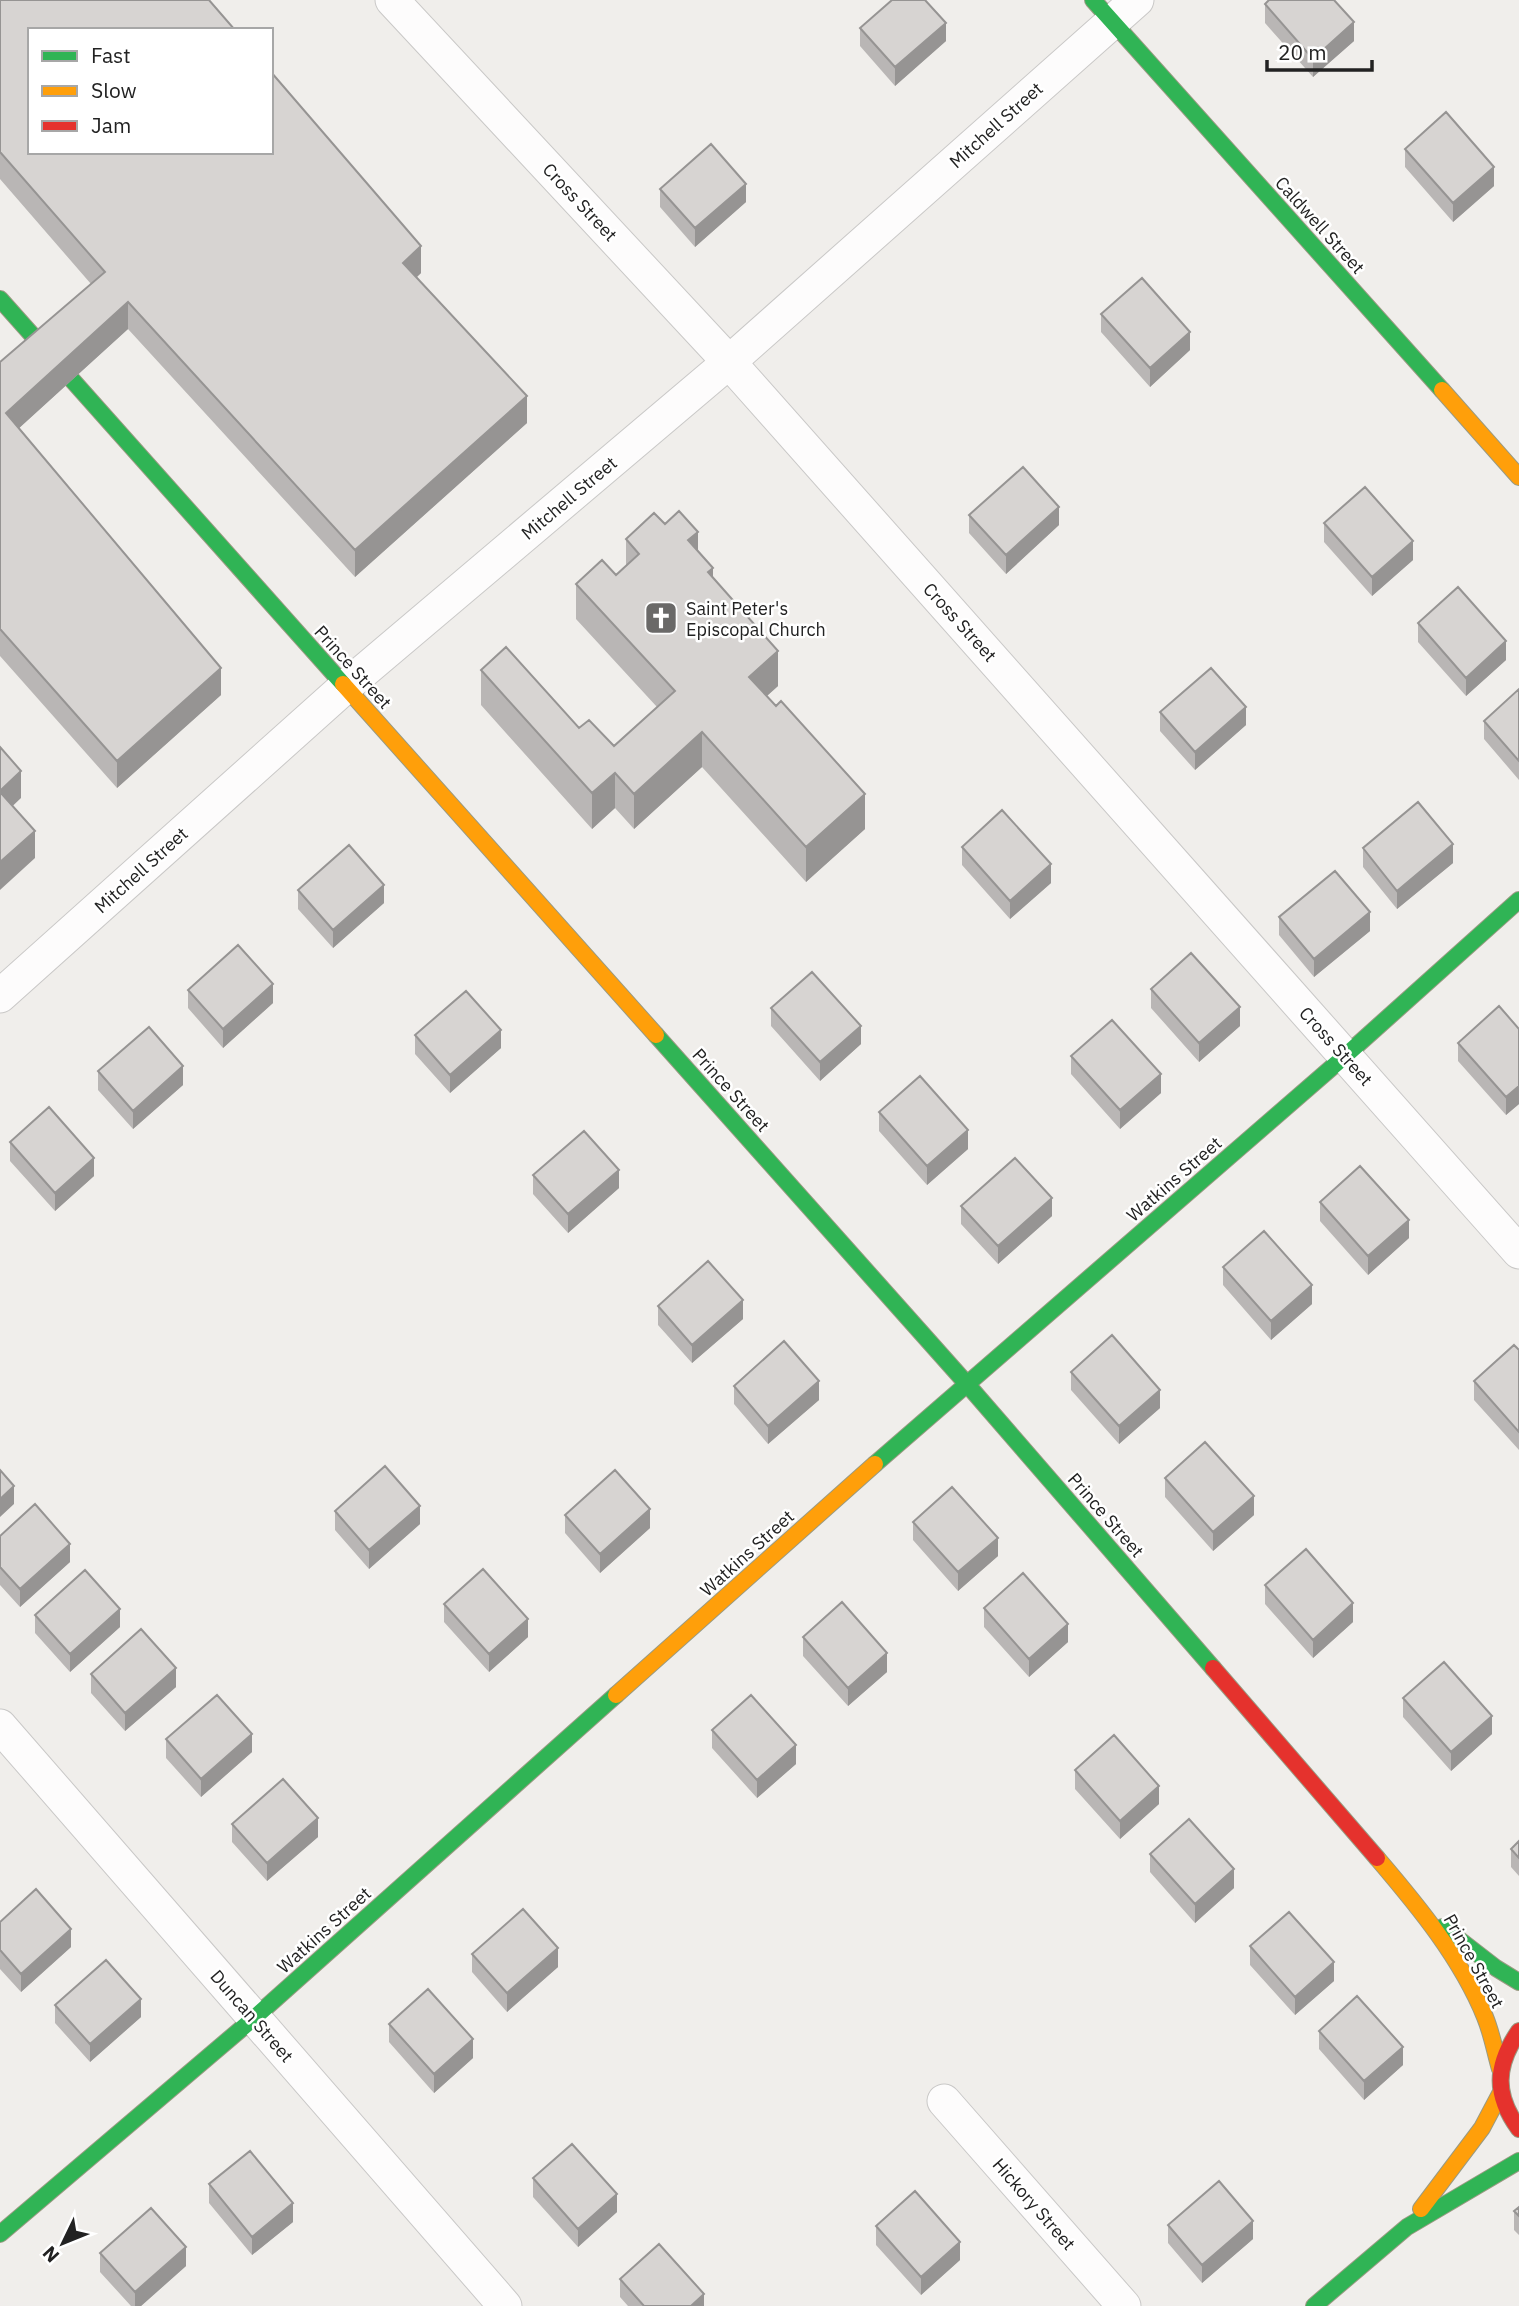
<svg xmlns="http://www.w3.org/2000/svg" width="1519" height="2306" viewBox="0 0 1519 2306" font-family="'IBM Plex Sans',sans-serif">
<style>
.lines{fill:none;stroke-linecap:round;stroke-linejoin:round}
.street-casing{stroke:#c9c8c7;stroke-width:35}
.fast-casing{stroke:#999a82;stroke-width:18}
.slow-casing{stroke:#999a82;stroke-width:18}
.jam-casing{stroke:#999a82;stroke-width:18}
.street{stroke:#fdfcfc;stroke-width:33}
.fast{stroke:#30b455;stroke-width:16}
.slow{stroke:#ff9f0a;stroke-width:16}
.jam{stroke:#e5322d;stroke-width:16}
.wall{fill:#b9b6b5}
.shaded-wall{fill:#969493}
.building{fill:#d7d4d2;stroke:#969493;stroke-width:2}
.labels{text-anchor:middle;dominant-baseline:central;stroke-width:5;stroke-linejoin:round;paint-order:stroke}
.street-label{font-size:18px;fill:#222;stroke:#fff}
.poi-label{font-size:18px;fill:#222;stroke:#fff;text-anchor:start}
</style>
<rect width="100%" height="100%" fill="#f0eeeb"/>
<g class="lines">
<defs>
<path id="street" d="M392 0 729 362 1519 1252
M0 996 345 687 729 362 1137 0
M0 1726 505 2306
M944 2101 1124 2306"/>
<path id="fast" d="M1093 0 1442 390
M0 299 343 684
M656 1035 966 1383 1213 1668
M875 1464 1345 1056 1519 900
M1443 1927 1496 1968 1519 1982
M0 2234 254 2018 616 1695
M1314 2306 1407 2227 1519 2161"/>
<path id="slow" d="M1442 390 1519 477
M343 684 656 1035
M616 1695 875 1464
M1377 1858C1418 1906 1461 1958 1485 2017 1492 2034 1495 2052 1500 2069
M1421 2209 1482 2128 1500 2094"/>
<path id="jam" d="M1213 1668 1377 1858
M1519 2031C1495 2066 1494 2095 1519 2129"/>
</defs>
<use href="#street" class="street-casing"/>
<use href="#fast" class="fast-casing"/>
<use href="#slow" class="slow-casing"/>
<use href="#jam" class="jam-casing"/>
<use href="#street" class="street"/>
<use href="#fast" class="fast"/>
<use href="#slow" class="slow"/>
<use href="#jam" class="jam"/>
</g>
<path class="wall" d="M0 0 421 273 417 277 527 423 355 577 128 329 19 428 221 695 117 788 0 656V362L91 284 0 179Z
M1265 4 1354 41 1313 77 1265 23Z
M860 28 946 41 895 86 860 46Z
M1405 149 1494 186 1453 222 1405 167Z
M660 189 746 202 695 247 660 207Z
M1101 314 1190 350 1150 387 1101 332Z
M969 515 1059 525 1006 574 969 533Z
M1324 523 1413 560 1372 596 1324 542Z
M665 524 698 551 713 578 778 686 767 696 865 829 806 882 702 767 634 829 615 808 592 829 481 705V670L579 728 614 746 657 707 576 619V584L616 575 626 566V539Z
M1418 623 1506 660 1466 696 1418 642Z
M1519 689V780L1484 739V721Z
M1160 712 1246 725 1195 770 1160 731Z
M962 847 1051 883 1010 919 962 865Z
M1363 848 1453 863 1397 909 1363 867Z
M298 890 384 903 333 948 298 909Z
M1279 917 1370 931 1314 977 1279 935Z
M1151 989 1240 1026 1199 1062 1151 1008Z
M188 990 273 1003 223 1048 188 1008Z
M771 1008 861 1044 820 1081 771 1026Z
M1519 1029V1104L1506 1115 1458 1061V1043Z
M415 1035 501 1048 450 1093 415 1054Z
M1071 1056 1161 1093 1120 1129 1071 1074Z
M98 1071 183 1085 133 1129 98 1090Z
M879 1112 968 1149 927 1185 879 1131Z
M10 1142 94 1176 55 1211 10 1161Z
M533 1175 619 1188 568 1233 533 1194Z
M1320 1202 1409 1238 1368 1275 1320 1221Z
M961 1206 1052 1216 998 1264 961 1224Z
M1223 1267 1312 1304 1271 1340 1223 1285Z
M658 1306 743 1319 692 1363 658 1325Z
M1519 1350V1450L1474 1400V1381Z
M1071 1372 1160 1408 1119 1444 1071 1390Z
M734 1386 819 1400 768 1444 734 1404Z
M1165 1478 1254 1515 1213 1551 1165 1497Z
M335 1511 420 1524 369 1569 335 1530Z
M565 1515 650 1528 600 1573 565 1533Z
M913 1522 998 1556 958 1591 913 1540Z
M0 1536 70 1562 20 1607 0 1585Z
M1265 1585 1353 1622 1313 1658 1265 1604Z
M444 1604 528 1637 489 1672 444 1622Z
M984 1608 1068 1642 1029 1677 984 1627Z
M35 1615 120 1627 70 1672 35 1633Z
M803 1637 887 1672 848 1706 803 1656Z
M91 1674 176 1687 125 1731 91 1693Z
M1403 1698 1492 1734 1451 1771 1403 1717Z
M712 1730 796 1764 757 1798 712 1748Z
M166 1739 252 1752 201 1797 166 1758Z
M1075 1770 1159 1804 1120 1839 1075 1789Z
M232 1824 318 1837 267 1881 232 1842Z
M1519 1841V1876L1511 1867V1849Z
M1150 1854 1234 1888 1195 1923 1150 1872Z
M0 1922 71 1947 21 1992 0 1969Z
M1250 1946 1334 1981 1295 2015 1250 1965Z
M472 1954 558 1967 507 2012 472 1972Z
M55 2005 141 2017 90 2062 55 2023Z
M389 2024 473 2058 434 2093 389 2042Z
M1319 2031 1403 2065 1364 2100 1319 2049Z
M533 2178 617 2212 578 2247 533 2197Z
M209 2184 293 2222 252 2255 209 2203Z
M1519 2207V2235L1514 2230V2211Z
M1168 2225 1253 2239 1202 2283 1168 2243Z
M876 2226 960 2260 921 2295 876 2245Z
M100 2253 186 2266 141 2306H131L100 2272Z
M620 2279 704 2306H628L620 2297Z"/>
<path class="shaded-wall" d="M1354 22V41L1313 77V59Z
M946 23V41L895 86V67Z
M1494 167V186L1453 222V203Z
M746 184V202L695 247V228Z
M421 246V273L403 290V263Z
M128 302V329L6 440V413Z
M1190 332V350L1150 387V368Z
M527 396V423L355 577V550Z
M1059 507V525L1006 574V555Z
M698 532V567L688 540Z
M1413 541V560L1372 596V577Z
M713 568V603L708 572Z
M1506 641V660L1466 696V678Z
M778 651V686L749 712V677Z
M221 668V695L117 788V761Z
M1246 707V725L1195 770V752Z
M702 732V767L634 829V794Z
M21 771V798L0 818V791Z
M615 773V808L592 829V793Z
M865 794V829L806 882V847Z
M35 831V858L0 890V862Z
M1453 844V863L1397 909V891Z
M1051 864V883L1010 919V901Z
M384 885V903L333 948V930Z
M1370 912V931L1314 977V959Z
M273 984V1003L223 1048V1029Z
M1240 1007V1026L1199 1062V1043Z
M861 1026V1044L820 1081V1062Z
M501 1030V1048L450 1093V1075Z
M183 1066V1085L133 1129V1111Z
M1161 1074V1093L1120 1129V1110Z
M1519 1086V1104L1506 1115V1097Z
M968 1130V1149L927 1185V1166Z
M94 1158V1176L55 1211V1193Z
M619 1170V1188L568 1233V1214Z
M1052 1198V1216L998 1264V1246Z
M1409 1220V1238L1368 1275V1256Z
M1312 1285V1304L1271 1340V1321Z
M743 1300V1319L692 1363V1345Z
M819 1381V1400L768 1444V1426Z
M1160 1390V1408L1119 1444V1426Z
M14 1486V1504L0 1517V1499Z
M1254 1496V1515L1213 1551V1532Z
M420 1506V1524L369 1569V1550Z
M650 1509V1528L600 1573V1554Z
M998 1538V1556L958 1591V1572Z
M70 1544V1562L20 1607V1589Z
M1353 1603V1622L1313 1658V1640Z
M120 1609V1627L70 1672V1654Z
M528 1619V1637L489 1672V1654Z
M1068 1624V1642L1029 1677V1659Z
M887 1653V1672L848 1706V1688Z
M176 1668V1687L125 1731V1713Z
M1492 1716V1734L1451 1771V1752Z
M252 1734V1752L201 1797V1779Z
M796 1745V1764L757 1798V1780Z
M1159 1786V1804L1120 1839V1821Z
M318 1818V1837L267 1881V1863Z
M1234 1869V1888L1195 1923V1904Z
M71 1929V1947L21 1992V1974Z
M558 1948V1967L507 2012V1993Z
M1334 1962V1981L1295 2015V1997Z
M141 1999V2017L90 2062V2044Z
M473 2039V2058L434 2093V2074Z
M1403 2047V2065L1364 2100V2081Z
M617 2194V2212L578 2247V2229Z
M293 2203V2222L252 2255V2237Z
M1253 2221V2239L1202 2283V2265Z
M960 2242V2260L921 2295V2277Z
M186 2247V2266L141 2306H135V2292Z
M704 2294V2306H691Z"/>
<path class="building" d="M0 0H209L235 30H30V152H271V72L421 246 403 263 527 396 355 550 128 302 6 413 221 668 117 761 0 629V362L105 272 0 152Z
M892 0H925L946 23 895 67 860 28Z
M1269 0H1334L1354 22 1313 59 1265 4Z
M1446 112 1494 167 1453 203 1405 149Z
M711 144 746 184 695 228 660 189Z
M1142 278 1190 332 1150 368 1101 314Z
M1023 467 1059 507 1006 555 969 515Z
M1365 487 1413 541 1372 577 1324 523Z
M679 511 698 532 688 540 713 568 708 572 778 651 749 677 776 706 781 701 865 794 806 847 702 732 634 794 615 773 592 793 481 670 506 647 579 728 589 720 614 746 675 691 576 584 602 560 616 575 639 554 626 539 654 513 665 524Z
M1458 587 1506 641 1466 678 1418 623Z
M1211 668 1246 707 1195 752 1160 712Z
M1519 689V761L1484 721Z
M0 747 21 771 0 791Z
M0 792 35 831 0 862Z
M1418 802 1453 844 1397 891 1363 848Z
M1002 810 1051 864 1010 901 962 847Z
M349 845 384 885 333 930 298 890Z
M1335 871 1370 912 1314 959 1279 917Z
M238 945 273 984 223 1029 188 990Z
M1191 953 1240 1007 1199 1043 1151 989Z
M812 972 861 1026 820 1062 771 1008Z
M466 991 501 1030 450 1075 415 1035Z
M1499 1006 1519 1029V1086L1506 1097 1458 1043Z
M1112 1020 1161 1074 1120 1110 1071 1056Z
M149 1027 183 1066 133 1111 98 1071Z
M920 1076 968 1130 927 1166 879 1112Z
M49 1107 94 1158 55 1193 10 1142Z
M584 1131 619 1170 568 1214 533 1175Z
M1015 1158 1052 1198 998 1246 961 1206Z
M1360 1166 1409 1220 1368 1256 1320 1202Z
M1264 1231 1312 1285 1271 1321 1223 1267Z
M708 1261 743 1300 692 1345 658 1306Z
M1112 1335 1160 1390 1119 1426 1071 1372Z
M784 1341 819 1381 768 1426 734 1386Z
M1514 1345 1519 1350V1432L1474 1381Z
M1205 1442 1254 1496 1213 1532 1165 1478Z
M385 1466 420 1506 369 1550 335 1511Z
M0 1470 14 1486 0 1499Z
M615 1470 650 1509 600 1554 565 1515Z
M952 1487 998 1538 958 1572 913 1522Z
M35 1504 70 1544 20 1589 0 1567V1536Z
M1306 1549 1353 1603 1313 1640 1265 1585Z
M483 1569 528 1619 489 1654 444 1604Z
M85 1570 120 1609 70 1654 35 1615Z
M1023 1573 1068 1624 1029 1659 984 1608Z
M842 1602 887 1653 848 1688 803 1637Z
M141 1629 176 1668 125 1713 91 1674Z
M1444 1662 1492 1716 1451 1752 1403 1698Z
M217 1695 252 1734 201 1779 166 1739Z
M751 1695 796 1745 757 1780 712 1730Z
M1114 1735 1159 1786 1120 1821 1075 1770Z
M283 1779 318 1818 267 1863 232 1824Z
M1189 1819 1234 1869 1195 1904 1150 1854Z
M1519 1841V1858L1511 1849Z
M36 1889 71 1929 21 1974 0 1950V1922Z
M523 1909 558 1948 507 1993 472 1954Z
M1289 1912 1334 1962 1295 1997 1250 1946Z
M106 1960 141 1999 90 2044 55 2005Z
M428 1989 473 2039 434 2074 389 2024Z
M1357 1996 1403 2047 1364 2081 1319 2031Z
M572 2144 617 2194 578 2229 533 2178Z
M250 2151 293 2203 252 2237 209 2184Z
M1219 2181 1253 2221 1202 2265 1168 2225Z
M915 2191 960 2242 921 2277 876 2226Z
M1519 2207V2216L1514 2211Z
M151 2208 186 2247 135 2292 100 2253Z
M659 2244 704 2294 691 2306H644L620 2279Z"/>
<defs>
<symbol id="church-square" viewBox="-11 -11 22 22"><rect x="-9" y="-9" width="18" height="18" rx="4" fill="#6a6968" stroke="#fff"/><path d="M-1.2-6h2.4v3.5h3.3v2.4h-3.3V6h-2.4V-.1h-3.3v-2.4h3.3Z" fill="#fff"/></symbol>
</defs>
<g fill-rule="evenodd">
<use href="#church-square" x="642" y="599" width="38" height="38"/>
</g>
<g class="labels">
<g class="street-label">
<text transform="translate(996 125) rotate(-42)">Mitchell Street</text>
<text transform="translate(580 202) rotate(47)">Cross Street</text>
<text transform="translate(1320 225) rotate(48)">Caldwell Street</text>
<text transform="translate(569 498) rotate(-40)">Mitchell Street</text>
<text transform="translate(960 622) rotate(48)">Cross Street</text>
<text transform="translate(353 667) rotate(48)">Prince Street</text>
<text transform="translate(141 870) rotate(-42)">Mitchell Street</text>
<text transform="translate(1336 1046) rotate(48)">Cross Street</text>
<text transform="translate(731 1090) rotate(48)">Prince Street</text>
<text transform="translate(1174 1179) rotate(-41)">Watkins Street</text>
<text transform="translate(1106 1515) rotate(49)">Prince Street</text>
<text transform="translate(747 1553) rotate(-42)">Watkins Street</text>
<text transform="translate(324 1930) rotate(-42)">Watkins Street</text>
<text transform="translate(1474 1961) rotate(61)">Prince Street</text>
<text transform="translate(252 2016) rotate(49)">Duncan Street</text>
<text transform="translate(1034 2204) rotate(49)">Hickory Street</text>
</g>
<g class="poi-label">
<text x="686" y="608">Saint Peter's<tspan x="686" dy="21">Episcopal Church</tspan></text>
</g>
</g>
<rect x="28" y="28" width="245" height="126" fill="#ffffff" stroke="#a7a7a7" stroke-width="2"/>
<rect x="42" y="51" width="35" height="10" fill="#30b455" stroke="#a7a7a7" stroke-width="2"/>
<text x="91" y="63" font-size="21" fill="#222222">Fast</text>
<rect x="42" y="86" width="35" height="10" fill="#ff9f0a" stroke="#a7a7a7" stroke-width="2"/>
<text x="91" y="98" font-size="21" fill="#222222">Slow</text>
<rect x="42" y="121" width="35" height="10" fill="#e5322d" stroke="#a7a7a7" stroke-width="2"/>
<text x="91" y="133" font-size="21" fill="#222222">Jam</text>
<g transform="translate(63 2243) rotate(227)" stroke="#ffffff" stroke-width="5" paint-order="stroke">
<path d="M0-5L12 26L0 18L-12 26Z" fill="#222222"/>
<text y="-10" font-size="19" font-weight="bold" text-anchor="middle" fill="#222222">N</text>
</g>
<path d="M1267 60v10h105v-10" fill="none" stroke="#222222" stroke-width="3.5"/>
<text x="1278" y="60" font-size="21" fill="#222222" stroke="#ffffff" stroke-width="5" paint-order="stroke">20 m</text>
</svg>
